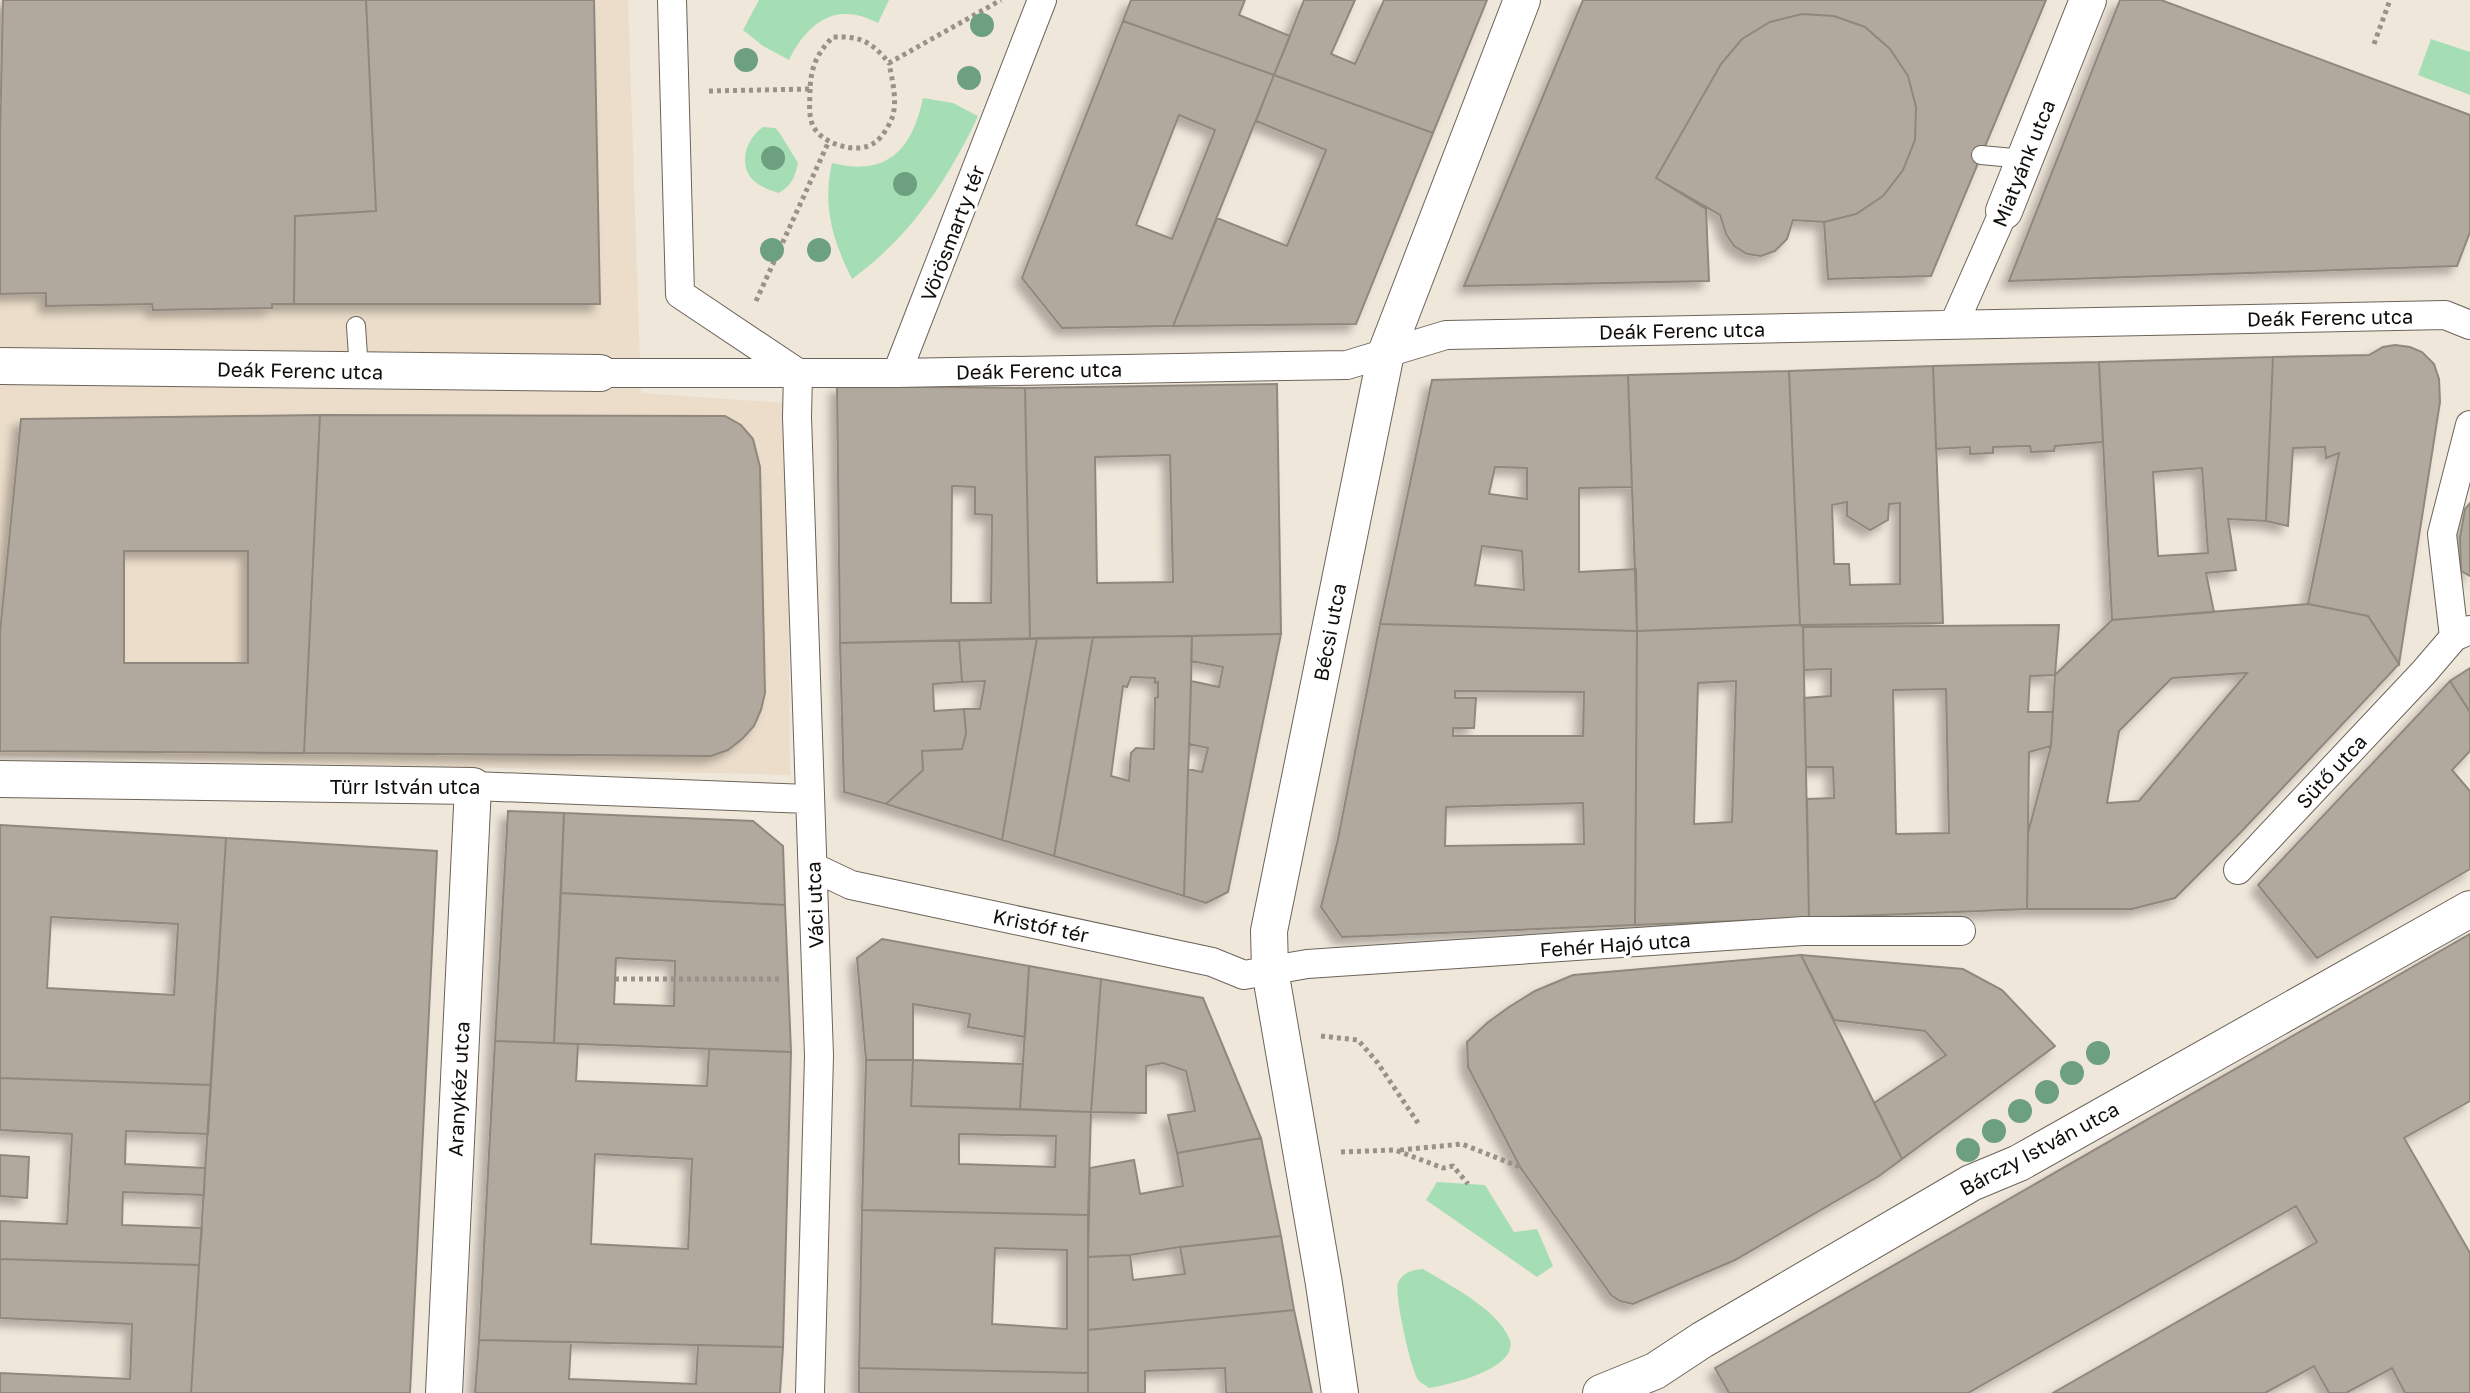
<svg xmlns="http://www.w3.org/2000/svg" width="2470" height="1393" viewBox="0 0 2470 1393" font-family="'Golos Text',sans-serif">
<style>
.built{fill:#ebddca}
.green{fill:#a5ddb4}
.building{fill:#b2a99e;stroke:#91887d;stroke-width:2;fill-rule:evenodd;filter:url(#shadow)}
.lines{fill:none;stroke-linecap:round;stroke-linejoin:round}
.service-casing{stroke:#6c645a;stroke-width:20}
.pedestrian-casing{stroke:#6c645a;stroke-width:30}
.minor-casing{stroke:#6c645a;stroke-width:38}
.path{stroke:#989289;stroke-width:5;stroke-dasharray:4 4;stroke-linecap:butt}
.service{stroke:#fff;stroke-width:18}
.pedestrian{stroke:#fff;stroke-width:28}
.minor{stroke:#fff;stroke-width:36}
.tree{fill:#6da07f}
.labels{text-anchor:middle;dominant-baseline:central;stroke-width:6;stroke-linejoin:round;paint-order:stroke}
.street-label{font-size:20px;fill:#110e0a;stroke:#fff}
</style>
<defs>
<filter id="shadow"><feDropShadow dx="-7" dy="7" stdDeviation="4" flood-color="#0004"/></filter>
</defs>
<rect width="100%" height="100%" fill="#f0e7db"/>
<path class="built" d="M0 0H628L641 393 787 403 790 775 0 756Z"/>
<path class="green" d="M759 0H889L878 23C837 1 808 21 789 60L763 46 743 30Z
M2431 39 2470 52V95L2418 75Z
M923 98 953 103 978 116C948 180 910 237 852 279 833 241 822 206 832 163 887 177 912 150 923 98Z
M763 127 775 128 779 132 798 163C795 177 792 185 779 193 769 190 758 186 751 178 738 161 748 137 763 127Z
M1437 1182 1485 1185 1514 1232 1537 1229 1553 1266 1537 1277 1426 1200Z
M1423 1269C1449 1285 1497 1309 1509 1338 1522 1368 1448 1385 1429 1388 1428 1387 1420 1382 1419 1381 1411 1371 1394 1294 1398 1283 1403 1272 1412 1270 1423 1269Z"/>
<path class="building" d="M3 0H366L376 211 295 216 294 304H272V308L153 310 152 304 46 306V293L0 294V135Z
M366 0H594L600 304H294L295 216 376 211Z
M1131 0H1245L1239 15 1290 36 1274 75 1123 21Z
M1304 0H1355L1331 54 1355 64 1384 0H1487L1433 133 1274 75Z
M1583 0H2046L1931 276 1828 279 1824 222 1856 214 1883 196 1903 170 1915 140 1916 107 1908 76 1890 49 1865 27 1834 16 1802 14 1770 22 1742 39 1721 64 1656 178 1706 209 1709 281 1464 286Z
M2120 0H2161L2470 115V232L2457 266 2009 281Z
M1802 14 1834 16 1865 27 1890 49 1908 76 1916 107 1915 140 1903 170 1883 196 1856 214 1824 222 1793 220 1787 239 1775 251 1761 256 1747 254 1734 246 1726 234 1720 215 1656 178 1721 64 1742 39 1770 22Z
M1123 21 1274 75 1173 326 1062 328 1022 278ZM1179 115 1215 130 1172 239 1136 225Z
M1274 75 1433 133 1356 324 1173 326 1217 218 1287 246 1326 150 1256 121Z
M2395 345 2410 347 2422 352 2434 364 2439 379 2440 402 2399 664 2368 616 2308 604 2339 453 2326 458 2325 447 2293 448 2288 526 2266 521 2273 357 2369 355 2383 347Z
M2273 357 2266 521 2228 519 2236 570 2206 573 2214 612 2112 620 2099 362ZM2202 468 2208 553 2158 556 2153 472Z
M2099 362 2103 442 2055 446 2054 451 2031 452 2030 446 1993 447V453L1970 454V447L1936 449 1933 366Z
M1933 366 1943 623 1800 625 1789 371ZM1847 502V516L1870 530 1888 520 1889 504 1900 503V584L1850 585 1849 564H1834L1832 505Z
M1789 371 1800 625 1637 631 1628 375Z
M1628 375 1632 487 1579 488V572L1636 569 1637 631 1380 624 1432 380ZM1495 467 1527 468V499L1489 494ZM1482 546 1522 551 1524 590 1475 585Z
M1277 384 1281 634 1030 639 1025 388ZM1170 455 1173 582 1097 583 1095 457Z
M837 386 1025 388 1030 639 840 643ZM952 486 975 487V514L992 515 991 603H951Z
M320 415 304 753 0 751V632L21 419ZM124 551H248V663H124Z
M320 415 725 416 741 425 753 439 760 467 765 693 761 710 754 726 742 739 728 750 711 756 304 753Z
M2470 503V576L2461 571 2460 537 2465 509Z
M2308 604 2368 616 2399 664 2241 832 2175 898 2132 909H2027L2028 833 2051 746 2055 675 2112 620ZM2247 673 2139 801 2107 803 2119 731 2172 678Z
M1380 624 1637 631 1635 925 1342 937 1321 907 1338 839ZM1455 691 1584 692 1583 736H1453V728H1474L1476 698H1455ZM1583 803 1584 844 1445 846 1446 807Z
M1800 625 1803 627 1809 918 1635 925 1637 631ZM1736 681 1732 822 1694 824 1698 683Z
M2059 625 2055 675 2030 676 2028 712H2053L2051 746 2029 752 2027 909 1809 918 1807 799 1834 798 1833 767H1806L1804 698 1831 696V669L1804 670 1803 627ZM1946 689 1949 833 1896 834 1893 690Z
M1281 634 1228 892 1206 903 1184 896 1188 769 1202 772 1208 748 1189 744 1191 681 1219 687 1223 667 1191 661 1192 636Z
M1192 636 1191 686 1184 896 1054 856 1093 637ZM1131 677 1155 678V683L1158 682V697L1155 698 1154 749 1136 748 1131 753 1129 781 1111 776 1123 686 1127 687Z
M1093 637 1054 856 1002 840 1037 638Z
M1037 638 1002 840 886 804 923 770 922 751 962 749 966 734 964 709H980L985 681 962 682 959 640Z
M959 640 962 682 933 684 934 711 964 709 966 734 962 749 922 751 923 770 886 804 844 792 840 643Z
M2470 668V712L2450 681Z
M2450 681 2470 712V751L2452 770 2470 791V869L2317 958 2258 885Z
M508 811 564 813 554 1043 495 1041Z
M564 813 753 821 783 846 785 905 561 893Z
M0 825 226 838 211 1085 0 1078ZM51 917 178 924 174 995 47 988Z
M226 838 437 851 410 1393H191Z
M561 893 785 905 791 1052 554 1043ZM616 958 675 961 674 1006 614 1004Z
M2470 934V1101L2404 1138 2470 1253V1393H2405L2392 1368 2346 1393H2329L2314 1366 2265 1393H2053L2317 1242 2296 1206 1968 1393H1729L1715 1368Z
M882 939 1029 966 1025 1037 968 1027 970 1014 913 1004V1060H866L857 958Z
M1801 955 1963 969 2002 990 2055 1046 1902 1159 1874 1103 1946 1055 1925 1031 1834 1020Z
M1801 955 1902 1159 1879 1176 1735 1260 1633 1304 1620 1301 1611 1295 1520 1167 1468 1067 1467 1042 1487 1023 1509 1007 1535 991 1573 975Z
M1029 966 1101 979 1091 1112 1020 1109Z
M1101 979 1203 998 1261 1138 1177 1153 1168 1115 1195 1111 1186 1071 1163 1063 1146 1066V1113L1091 1112Z
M495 1041 578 1044 576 1081 707 1086 709 1049 791 1052 783 1347 479 1340ZM595 1154 692 1159 688 1249 591 1244Z
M866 1060H913L911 1106 1091 1112 1088 1215 862 1210ZM959 1134 1056 1136 1055 1167 959 1164Z
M913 1060 1023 1064 1020 1109 911 1106Z
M0 1078 211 1085 208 1134 126 1131 125 1164 205 1168 204 1195 123 1192 122 1225 202 1228 199 1265 0 1259V1221L67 1224 72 1134 0 1130Z
M1261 1138 1281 1236 1180 1247 1130 1255 1088 1257 1090 1168 1134 1160 1140 1194 1183 1186 1177 1153Z
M0 1155 29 1157 27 1198 0 1196Z
M862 1210 1088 1215V1373L859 1368ZM995 1248 1067 1250V1329L992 1324Z
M1281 1236 1294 1310 1088 1330V1257L1130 1255 1133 1280 1185 1274 1180 1247Z
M0 1259 199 1265 191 1393H0V1373L130 1379 132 1324 0 1318Z
M1294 1310 1312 1393H1226L1225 1368 1145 1371V1393H1088V1330Z
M479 1340 571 1342 569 1379 696 1384 698 1345 783 1347 780 1393H475Z
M859 1368 1088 1373V1393H859Z"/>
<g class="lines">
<defs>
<path id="service" d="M1981 155 2024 159
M356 326 359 371"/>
<path id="pedestrian" d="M672 0 680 294 798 373
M1954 324 2004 211
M600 373H897L1347 365 1446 335 2445 315 2470 325
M798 373 797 417 819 1056 810 1393
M897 373 1042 0
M2454 637 2442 534 2470 425
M473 786 809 799
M813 867 851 885 1212 962 1244 975 1307 964 1803 931H1961
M2238 870 2424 672 2454 637 2470 630"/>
<path id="minor" d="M2004 211 2088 0
M0 366 600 373
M0 779 473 786 444 1393
M1340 1393 1324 1284 1270 970 1269 931 1386 353 1522 0
M1601 1393 1655 1371 1702 1340 1971 1183 2019 1163 2470 909"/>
</defs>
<use href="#service" class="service-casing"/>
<use href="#pedestrian" class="pedestrian-casing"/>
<use href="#minor" class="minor-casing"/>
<path class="path" d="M2374 44 2390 0
M810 89C810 102 808 115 813 126 822 144 857 155 874 143 881 139 889 126 892 118 898 101 892 80 889 63
M709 91 810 89C811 67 817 53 833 37 860 36 871 41 889 63L1001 0
M0 101H1
M756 301 829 141
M615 979H779
M1321 1036 1358 1040 1377 1062 1418 1123
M1400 1150 1462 1144 1520 1167
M1341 1152 1395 1150 1443 1168 1453 1166 1468 1184"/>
<use href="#service" class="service"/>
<use href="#pedestrian" class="pedestrian"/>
<use href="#minor" class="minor"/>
</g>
<g class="tree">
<circle cx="982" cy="25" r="12"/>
<circle cx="746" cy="60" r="12"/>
<circle cx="969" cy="78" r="12"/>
<circle cx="773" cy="158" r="12"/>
<circle cx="905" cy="184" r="12"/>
<circle cx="772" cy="250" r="12"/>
<circle cx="819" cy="250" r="12"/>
<circle cx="2098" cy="1053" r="12"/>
<circle cx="2072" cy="1073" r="12"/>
<circle cx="2047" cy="1092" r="12"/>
<circle cx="2020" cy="1111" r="12"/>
<circle cx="1994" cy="1131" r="12"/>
<circle cx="1968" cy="1150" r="12"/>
</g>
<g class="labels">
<g class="street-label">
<text transform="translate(2023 163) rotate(-68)">Miatyánk utca</text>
<text transform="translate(952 233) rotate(-69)">Vörösmarty tér</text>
<text transform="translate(2330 317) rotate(-1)">Deák Ferenc utca</text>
<text transform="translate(1682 330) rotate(-1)">Deák Ferenc utca</text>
<text transform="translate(300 370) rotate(1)">Deák Ferenc utca</text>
<text transform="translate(1039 370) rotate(-1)">Deák Ferenc utca</text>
<text transform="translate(1329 632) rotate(-79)">Bécsi utca</text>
<text transform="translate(2331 771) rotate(-47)">Sütő utca</text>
<text x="405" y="786">Türr István utca</text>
<text transform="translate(814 905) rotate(-92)">Váci utca</text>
<text transform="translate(1041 925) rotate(12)">Kristóf tér</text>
<text transform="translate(1615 944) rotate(-4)">Fehér Hajó utca</text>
<text transform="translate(458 1089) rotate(-87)">Aranykéz utca</text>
<text transform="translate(2039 1148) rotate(-28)">Bárczy István utca</text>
</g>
</g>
</svg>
